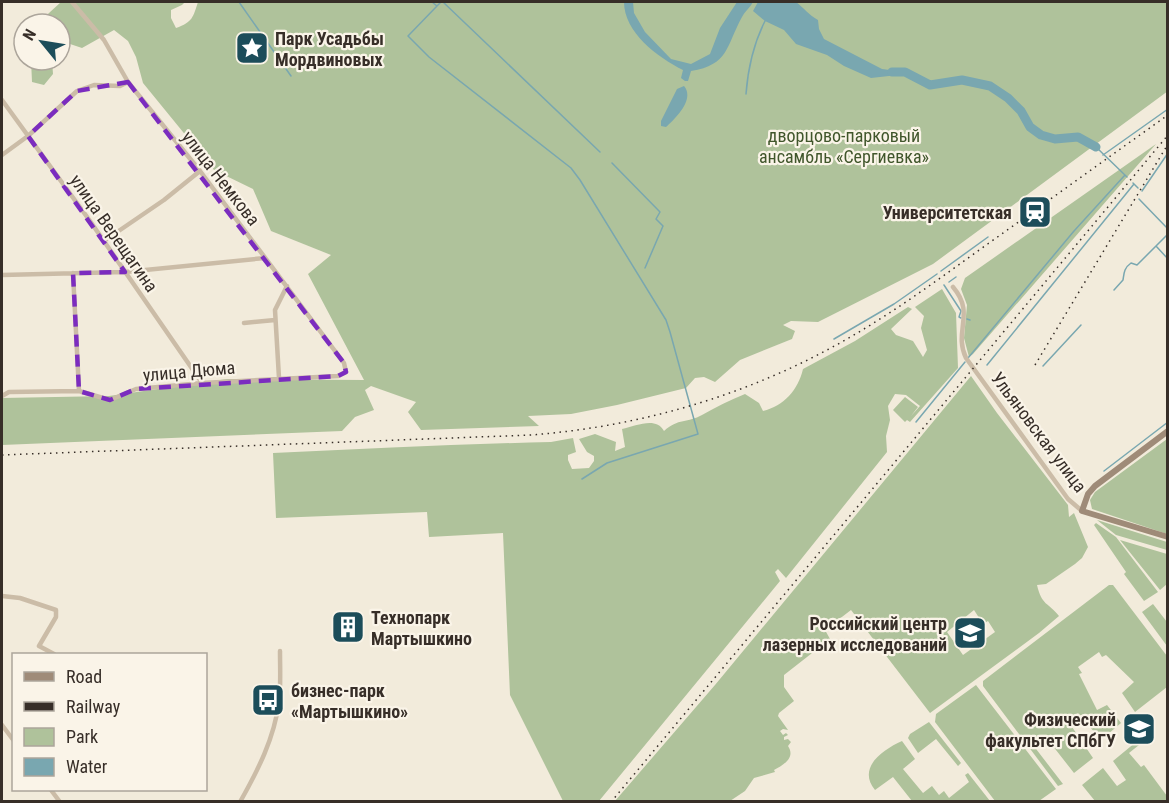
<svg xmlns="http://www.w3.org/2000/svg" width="1169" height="803" viewBox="0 0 1169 803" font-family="'Roboto Condensed',sans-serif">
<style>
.green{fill:#afc29b;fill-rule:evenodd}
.water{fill:#79a7b0}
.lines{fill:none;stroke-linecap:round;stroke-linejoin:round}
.stream{stroke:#79a7b0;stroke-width:1.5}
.river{stroke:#79a7b0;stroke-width:9}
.street{stroke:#cbbca7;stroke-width:4.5}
.secondary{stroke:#9f8b78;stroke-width:6}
.rail{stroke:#372e28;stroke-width:1.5;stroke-dasharray:1.5 4.5;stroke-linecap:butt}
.marked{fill:none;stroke:#7b2cbf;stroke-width:4.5;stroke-dasharray:12 8;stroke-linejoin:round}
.labels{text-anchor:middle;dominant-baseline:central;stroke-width:4.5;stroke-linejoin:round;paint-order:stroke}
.poi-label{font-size:18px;font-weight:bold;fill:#372e28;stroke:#faf4e8;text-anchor:start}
.park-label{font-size:18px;fill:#40562b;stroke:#faf4e8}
.street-label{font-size:18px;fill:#372e28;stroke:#faf4e8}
</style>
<rect width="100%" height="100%" fill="#f2ebdb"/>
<path class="green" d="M61 2H185L182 5 171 10V18L176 28C193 22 193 17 198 2H1167L1168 91 933 264 818 322 791 321 783 325 795 331 792 339 740 360 715 382 704 377 695 378 686 388 617 405 571 414 528 416 539 426 421 430 408 412 416 402 371 386 365 390 374 410 355 417 342 431 2 445V398L109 396 227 379 364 380 308 274 331 255 271 231 253 189 214 170 143 83 136 57 128 41 114 30 82 48 70 44 60 51V24H37Z
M31 60H52L53 74 44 85 32 82Z
M1156 144 973 354 969 357 964 338 967 305 961 289 965 278Z
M942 289 956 313 958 368 910 422 907 420 905 422 893 410 905 397 918 407 911 416 920 406 906 395 895 394 888 406 890 420 886 436 887 452 786 578 778 569 775 572 780 581 599 801H563L510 695 503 533 429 537 427 512 276 518 273 453C366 449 459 444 551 442L573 438 576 452 568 455V460L572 469 589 468 594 461V456L587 452 579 439 595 434 616 442 615 451 625 447 622 429C636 426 656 416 664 431 678 418 688 423 702 415 716 407 730 400 745 394L759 403 763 411C784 406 798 390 803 369L855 341 908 307 912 309 891 329 896 335 913 341 923 357 927 350 921 328 924 316 915 307Z
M971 376 997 413 1068 505 1069 517 1074 513 1088 547 1082 558 1075 564 1046 584 1037 585C1042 606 1048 602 1059 616L1039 633 930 713 851 610 825 630 830 639 784 675V687L794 701 779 713 778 716 788 730 783 729 780 731 783 735 786 733 788 735 784 737V740L788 739 791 742 788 746C796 758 783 765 774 770L775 772 754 778 745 791 730 801H615L715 685ZM974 610 983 624 988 621 995 632 963 655 947 632Z
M1167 439V534L1092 509 1090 500 1095 492Z
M1097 520 1167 542V550L1116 535Z
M1096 523 1116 537 1158 592 1144 601 1124 574 1126 572 1094 525Z
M1120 540 1167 554V584L1160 590Z
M1109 585H1113L1167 656V687L1135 712 1122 693 1134 682 1106 655 1102 657 1099 652 1078 667 1082 673 1079 674 1097 710 1107 705 1121 723 1101 740 1078 713 1068 721 1093 758 1074 773 1045 736 1033 745 1063 784 1058 786 983 686V681Z
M1153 604 1167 622V646L1142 612Z
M976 685 1056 789 1039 801H995L935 722 936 714Z
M929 722 961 763 958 766 936 739 918 753 908 738 910 734Z
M902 741 915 759 903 769 923 793 932 786 939 795 944 791 949 798 969 782 965 775 968 773 990 801H912L893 777 875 790C857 768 882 750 902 741Z
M1136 742 1139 745 1129 753 1141 767 1144 765 1167 796V801H1095L1082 785 1103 768 1117 786 1126 780 1113 761Z"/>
<path class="water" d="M624 2H633L634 13 645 32 671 59 691 64 710 54 720 28 737 2H753C750 8 745 11 742 17 726 46 729 65 691 71L688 81H685L681 78 683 70C657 57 624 32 624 2Z
M758 2H796C804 8 809 15 818 20L819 29 824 39 882 69 905 72 889 76 871 78 844 66 827 55 796 44 784 30 765 21 753 11Z
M684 86C695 99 676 118 666 127L661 126V121L677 89Z"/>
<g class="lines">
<path class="stream" d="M239 2 291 76
M432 2 437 6 441 2
M443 2 600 152
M437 6 408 36 429 57 571 168 580 180 666 320 670 332 698 434 607 463 582 479
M746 94C748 67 753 45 765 21
M1096 147 1127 177
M1103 155 1168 109
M612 163 660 212 656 219 663 226 645 268
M1133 183 1138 188
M1142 191 1168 153
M1139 199 1168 229
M1156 246 1168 259
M941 271 988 237
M949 282 956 277
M944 285 961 311 959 317 961 318
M1114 290 1123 280C1124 273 1124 268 1131 263L1137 265 1168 234
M967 319 970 320
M834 339 894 304 937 274
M968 358 1074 231 1125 175
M987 365 1134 184
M1043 366 1081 325
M916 422 965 362
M1104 471 1168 422"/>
<path class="river" d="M892 72H905L930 85 962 80 990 86 1008 98 1021 111 1030 127 1041 135 1055 139 1078 137 1096 147"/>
<path class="street" d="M2 100 90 221 202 383
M2 155 28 136 77 91 94 85 120 86 128 82
M104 241 164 200 200 171
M73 273 79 391
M2 275 125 272 265 258
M953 287C976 314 953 331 966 358L1068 499 1082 511
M244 323 275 320
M279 378 275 310 287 286
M2 396 9 392 79 391 110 400 136 389 202 383 338 376 346 372 344 363 200 171 128 82 104 40 72 2
M2 596 20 598 56 610V617L39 646 54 654
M2 725 14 741
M51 790 60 802
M240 802C258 770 274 739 279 702 281 686 280 668 280 651"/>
<path class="secondary" d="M1168 431 1095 486 1088 494 1082 511 1168 537"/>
<path class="rail" d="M1035 365 1168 144
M2 455 531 435C634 427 735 399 827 350 882 321 932 284 982 248 1044 204 1106 159 1168 115
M611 802 1168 135"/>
</g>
<path class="marked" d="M128 82 344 363 346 372 338 376 136 389 110 400 79 391 73 273 125 272 28 136 77 91Z"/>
<defs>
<symbol id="sight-square" viewBox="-11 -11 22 22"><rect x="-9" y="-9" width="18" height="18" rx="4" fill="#1c4d5a" stroke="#faf4e8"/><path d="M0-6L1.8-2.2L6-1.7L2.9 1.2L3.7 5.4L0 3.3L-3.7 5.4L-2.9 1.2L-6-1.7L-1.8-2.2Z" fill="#fff"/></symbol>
<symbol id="station-square" viewBox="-11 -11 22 22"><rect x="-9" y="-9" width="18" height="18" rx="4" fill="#1c4d5a" stroke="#faf4e8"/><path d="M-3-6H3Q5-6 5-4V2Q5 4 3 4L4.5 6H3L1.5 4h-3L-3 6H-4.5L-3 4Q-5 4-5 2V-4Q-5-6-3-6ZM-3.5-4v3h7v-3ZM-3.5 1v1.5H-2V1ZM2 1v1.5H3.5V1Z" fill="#fff"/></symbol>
<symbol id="building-square" viewBox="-11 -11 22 22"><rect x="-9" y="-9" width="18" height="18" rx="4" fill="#1c4d5a" stroke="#faf4e8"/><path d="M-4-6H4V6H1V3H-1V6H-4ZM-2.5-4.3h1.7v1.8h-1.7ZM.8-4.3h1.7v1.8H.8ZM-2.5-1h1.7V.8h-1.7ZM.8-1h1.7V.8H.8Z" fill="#fff"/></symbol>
<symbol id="university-square" viewBox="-11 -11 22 22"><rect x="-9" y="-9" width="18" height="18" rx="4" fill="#1c4d5a" stroke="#faf4e8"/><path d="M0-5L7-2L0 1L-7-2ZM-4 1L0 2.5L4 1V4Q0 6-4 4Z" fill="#fff"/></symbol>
<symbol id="bus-square" viewBox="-11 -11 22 22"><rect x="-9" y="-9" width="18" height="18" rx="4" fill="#1c4d5a" stroke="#faf4e8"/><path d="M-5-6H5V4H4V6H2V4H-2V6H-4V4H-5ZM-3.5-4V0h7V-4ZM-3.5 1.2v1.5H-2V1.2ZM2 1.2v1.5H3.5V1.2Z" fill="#fff"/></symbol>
</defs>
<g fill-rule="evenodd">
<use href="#sight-square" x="233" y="29" width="38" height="38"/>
<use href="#station-square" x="1016" y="193" width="38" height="38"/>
<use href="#building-square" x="329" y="608" width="38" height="38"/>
<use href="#university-square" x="951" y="614" width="38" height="38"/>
<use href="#bus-square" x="249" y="681" width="38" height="38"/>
<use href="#university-square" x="1120" y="710" width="38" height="38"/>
</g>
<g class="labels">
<g class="poi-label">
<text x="275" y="38">Парк Усадьбы<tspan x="275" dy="21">Мордвиновых</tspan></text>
<text x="1012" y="212" text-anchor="end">Университетская</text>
<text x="371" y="617">Технопарк<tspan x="371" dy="21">Мартышкино</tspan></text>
<text x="947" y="623" text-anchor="end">Российский центр<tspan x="947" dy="21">лазерных исследований</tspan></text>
<text x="291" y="690">бизнес-парк<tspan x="291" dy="21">«Мартышкино»</tspan></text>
<text x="1116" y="719" text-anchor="end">Физический<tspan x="1116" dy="21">факультет СПбГУ</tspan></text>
</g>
<g class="park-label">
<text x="844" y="135">дворцово-парковый<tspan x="844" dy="21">ансамбль «Сергиевка»</tspan></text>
</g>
<g class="street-label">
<text transform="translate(221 178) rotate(52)">улица Немкова</text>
<text transform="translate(114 233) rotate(55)">улица Верещагина</text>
<text transform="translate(189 371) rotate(-5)">улица Дюма</text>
<text transform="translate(1039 432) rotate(53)">Ульяновская улица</text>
</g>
</g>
<rect width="1169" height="803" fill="none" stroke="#372e28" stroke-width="6"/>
<rect x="12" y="653" width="195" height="138" fill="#faf4e8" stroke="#aca59b" stroke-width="1.5"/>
<rect x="24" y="672" width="30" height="9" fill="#9f8b78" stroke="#aca59b" stroke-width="1.5"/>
<text x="66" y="683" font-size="18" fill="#372e28">Road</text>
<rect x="24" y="702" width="30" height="9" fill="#372e28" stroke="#aca59b" stroke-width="1.5"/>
<text x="66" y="713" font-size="18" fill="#372e28">Railway</text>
<rect x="24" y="728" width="30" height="18" fill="#afc29b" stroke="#aca59b" stroke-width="1.5"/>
<text x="66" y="743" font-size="18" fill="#372e28">Park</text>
<rect x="24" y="758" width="30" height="18" fill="#79a7b0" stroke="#aca59b" stroke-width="1.5"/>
<text x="66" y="773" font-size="18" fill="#372e28">Water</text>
<g transform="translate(42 42) rotate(300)"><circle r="28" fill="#faf4e8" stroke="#aca59b" stroke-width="1.5"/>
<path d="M0-4.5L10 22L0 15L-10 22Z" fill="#1c4d5a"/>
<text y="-9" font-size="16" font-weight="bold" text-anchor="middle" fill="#372e28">N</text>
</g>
</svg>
